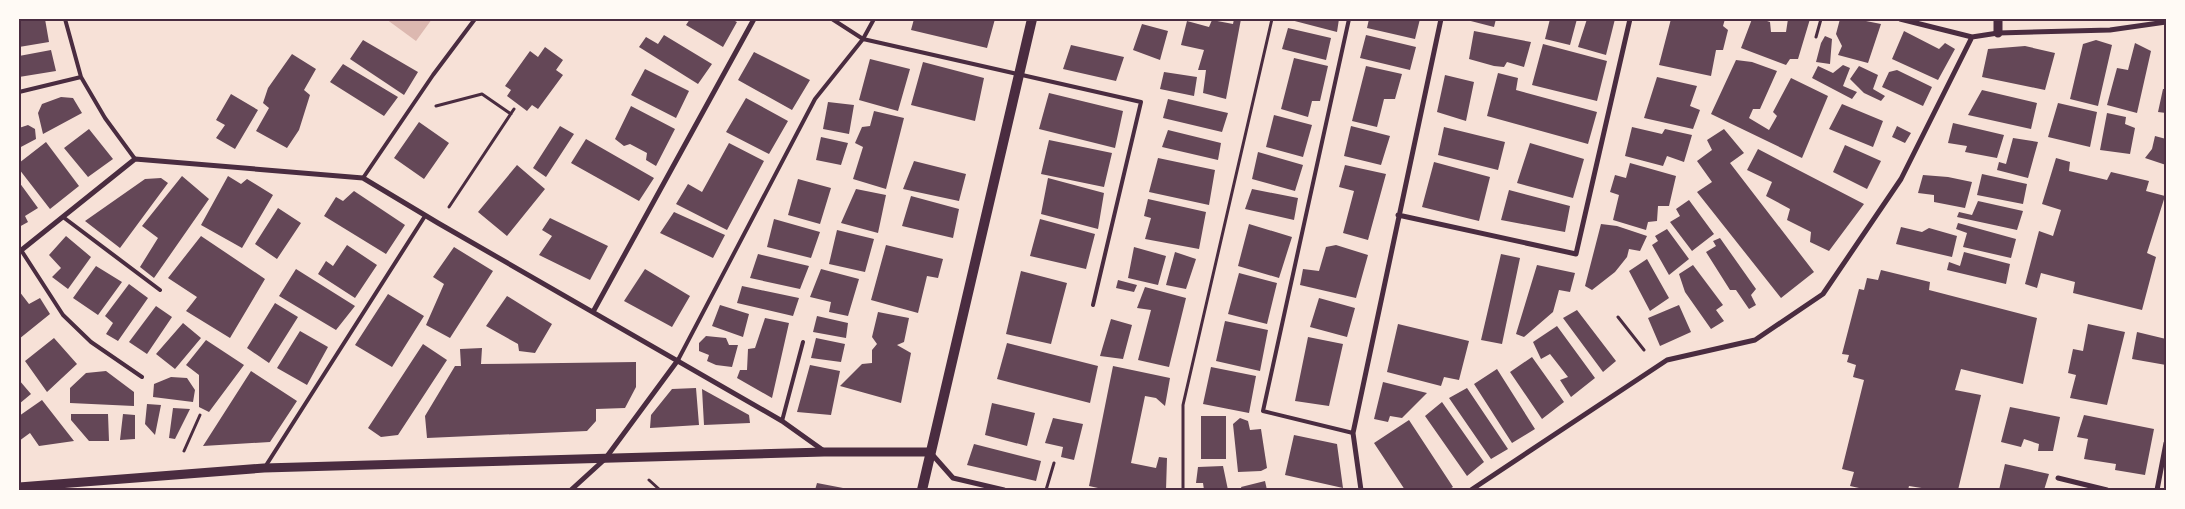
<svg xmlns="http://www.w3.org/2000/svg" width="2185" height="509" viewBox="0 0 2185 509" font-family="'Titillium Web',sans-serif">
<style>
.water{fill:#dcb8b0}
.building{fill:#644757}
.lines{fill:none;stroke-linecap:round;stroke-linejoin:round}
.path{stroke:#4a2c40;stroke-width:3}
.service{stroke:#4a2c40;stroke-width:4}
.minor{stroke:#4a2c40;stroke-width:5}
.tertiary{stroke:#4a2c40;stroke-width:9}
.secondary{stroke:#4a2c40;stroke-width:10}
.neatline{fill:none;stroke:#4a2c40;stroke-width:2}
</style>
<rect width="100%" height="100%" fill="#f7e1d7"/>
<path class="water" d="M386 19H432L416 41Z"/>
<path class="building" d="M19 19H45L49 42 19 47Z
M690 19H731L737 22 723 47 686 25Z
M914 19H995L987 48 911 30Z
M1234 19H1241L1226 99 1203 93 1206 70H1198L1204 50 1181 45 1187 21 1209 27 1212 20 1233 24Z
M1287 19H1339L1337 32Z
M1369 19H1420L1415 39 1367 28Z
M1463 19H1496L1494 27Z
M1550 19H1577L1570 45 1545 39Z
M1587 19H1615L1606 55 1578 47Z
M1671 19H1725L1723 26 1728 30 1723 50H1716L1711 76 1659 65Z
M1752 19H1761L1770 22 1771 32H1786L1788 19H1810L1798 59H1790L1786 65 1741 48Z
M1840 19H1856L1881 24 1868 63 1838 55 1842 46 1836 34Z
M1142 24 1168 31 1160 60 1133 50Z
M1288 28 1331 38 1326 60 1282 49Z
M1474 31 1531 42 1524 67 1507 62 1504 67 1494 66 1469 59Z
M1904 31 1939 49 1945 43 1955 49 1938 80 1892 59Z
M664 35 712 64 698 84 639 47 646 37 658 44Z
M1366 35 1416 47 1410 70 1360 58Z
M1825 36 1832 39 1830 64 1816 62 1821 43Z
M363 40 418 72 404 95 350 59Z
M2096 40 2112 45 2098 106 2070 99 2083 44Z
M2135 43 2151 51 2137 113 2107 105 2117 68 2128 70Z
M1543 44 1607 61 1597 101 1532 85Z
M1071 45 1124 57 1116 81 1063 69Z
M2025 46 2055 53 2045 90 1982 77 1988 49Z
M545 47 563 60 556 70 563 75 538 109 532 105 527 111 507 96 511 90 505 86 530 51 538 57Z
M51 50 56 71 19 77V56Z
M754 52 810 80 792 110 738 80Z
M292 54 316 69 304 90 310 95 299 130 287 148 256 131 269 108 263 103 268 88Z
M1294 58 1328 66 1320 101H1312L1308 117 1281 109Z
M870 59 910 69 898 111 859 100Z
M1736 60 1752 62 1777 71 1760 109H1753L1749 118 1769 130 1777 116 1773 112 1791 78 1828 96 1802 158 1711 114Z
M923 62 984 78 975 121 911 105Z
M343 64 398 97 384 116 330 82Z
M1843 65 1850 68 1843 86 1857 92 1852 99 1812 78 1818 66 1833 73Z
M1366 66 1402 74 1395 99H1384L1377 127 1352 121Z
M1859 66 1878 75 1873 89 1885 96 1881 101 1864 93 1850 79Z
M645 69 689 91 676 118 631 95Z
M1897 70 1932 87 1923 106 1882 87 1889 72Z
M1164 72 1197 77 1194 96 1160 89Z
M1498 73 1518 78 1516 90 1597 112 1588 144 1487 116Z
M1445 75 1474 82 1466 121 1437 112Z
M1657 77 1697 86 1690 106 1700 110 1693 129 1644 118Z
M2163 89H2166V113L2158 112Z
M1982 90 2037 103 2031 129 1968 115Z
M1049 93 1123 111 1115 148 1039 129Z
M231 94 258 110 235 149 216 138 225 125 216 120Z
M61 97 73 98 82 113 43 134 38 113 42 104Z
M746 98 788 121 769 154 726 132Z
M1168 99 1228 113 1222 132 1163 118Z
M828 102 854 105 849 134 823 129Z
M2058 103 2097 112 2090 147 2048 137Z
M1842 104 1883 121 1873 147 1829 129Z
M631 106 675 129 656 166 646 160 647 153 630 144 624 146 615 139Z
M874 111 904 118 886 189 853 179 863 147 855 143 862 127 870 126Z
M2107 113 2126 117 2125 124 2135 128 2130 154 2100 150Z
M1274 115 1312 125 1303 157 1266 147Z
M419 122 449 143 424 179 394 158Z
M1953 123 2004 135 1997 158 1965 152 1967 146 1948 143Z
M28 125 35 129 36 139 19 148V128Z
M560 126 574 134 546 177 533 168Z
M1351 126 1390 136 1381 165 1344 156Z
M1897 126 1911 133 1905 143 1892 137Z
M1444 127 1505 142 1498 170 1438 155Z
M1632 127 1662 134 1665 129 1692 135 1684 162 1667 156 1663 166 1625 156Z
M89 129 113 159 88 177 64 148Z
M1724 129 1744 153 1730 163 1814 272 1781 298 1697 192 1712 182 1697 161 1712 150 1707 140Z
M1168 130 1221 143 1218 160 1162 147Z
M2155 136 2166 139V165L2145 158 2152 149Z
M821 137 848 143 841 165 816 160Z
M2013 138 2038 142 2028 178 1997 170 1999 162 2006 164Z
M586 139 654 178 639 201 571 163Z
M1049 140 1112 153 1104 187 1041 174Z
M46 142 79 186 50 209 19 169V163Z
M729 143 764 161 727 230 676 204 688 184 702 192Z
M1530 143 1584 159 1573 198 1517 183Z
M1845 145 1881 161 1867 189 1833 172Z
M1758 149 1864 204 1829 251 1810 242 1811 232 1787 220 1790 209 1766 196 1772 182 1747 170Z
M1258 152 1303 165 1295 191 1252 179Z
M1158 158 1215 170 1209 205 1149 192Z
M2056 158 2070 162 2069 171 2107 180 2111 172 2149 181 2146 191 2165 196 2147 253 2156 257 2142 310 2073 293 2075 282 2041 273 2037 288 2025 284 2039 231 2053 236 2061 210 2042 204Z
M914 161 966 174 959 201 903 189Z
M1434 162 1490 177 1479 221 1422 207Z
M1630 163 1676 176 1669 206H1658L1657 221 1648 222 1646 230 1613 220 1619 195 1610 192 1615 175 1626 178Z
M517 165 545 189 507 236 478 212Z
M1345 165 1386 174 1368 240 1343 233 1354 191 1339 187Z
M1982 174 2027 184 2023 204 1977 195Z
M1923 175 1948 177 1972 182 1965 208 1934 202V195L1918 193Z
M182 176 209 199 154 278 140 267 158 238 142 226Z
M228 176 241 184 247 179 273 195 242 248 201 225Z
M161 178 168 183 120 248 85 221 145 179Z
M1048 178 1104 193 1098 229 1041 214Z
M798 179 831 188 820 224 788 215Z
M19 182 38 208 25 216 28 222 19 227Z
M856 189 886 195 878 233 841 223Z
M1252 189 1298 198 1294 220 1245 209Z
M1509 190 1570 206 1565 232 1501 220Z
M354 191 405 225 386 254 324 216 336 197 343 201Z
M911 196 959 209 953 238 902 226Z
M1148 199 1206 212 1199 249 1145 239 1151 218 1144 216Z
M1689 200 1714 234 1692 251 1670 222 1680 216 1676 209Z
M1978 201 2023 211 2017 230 1957 217 1959 212 1972 215Z
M278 208 301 223 277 259 255 244Z
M674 212 725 235 713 258 660 233Z
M550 218 608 246 590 280 539 255 552 236 542 230Z
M774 219 820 232 811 258 767 247Z
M1040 219 1095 234 1086 269 1030 256Z
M1958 223 2016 239 2011 258 1963 247 1967 233 1956 229Z
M1249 224 1292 237 1279 278 1238 266Z
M1601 224 1617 226 1647 236 1640 251 1629 249 1627 257 1615 272 1592 290 1585 286Z
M1901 227 1922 232 1929 228 1957 236 1952 257 1896 244Z
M1667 229 1689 259 1669 275 1652 245 1658 241 1655 236Z
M837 230 874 239 865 272 829 264Z
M66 236 91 257 68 289 52 277 61 268 49 255Z
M201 236 265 279 230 338 186 311 197 297 168 278Z
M1720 238 1756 289 1751 295 1756 305 1749 309 1736 290H1730L1706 252 1716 246 1713 241Z
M347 245 377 265 355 298 318 274 326 261 333 266Z
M886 245 943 259 938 278 927 276 918 313 871 300Z
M1336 245 1368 255 1356 298 1300 285 1303 269 1319 271 1326 247Z
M454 247 493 271 450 338 426 325 444 284 433 277Z
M1134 247 1166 256 1158 285 1128 278Z
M1175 252 1196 259 1186 289 1166 285Z
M1964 252 2010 264 2006 284 1947 270 1949 262 1960 266Z
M758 254 809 266 800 289 750 278Z
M1501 254 1520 258 1502 344 1481 340Z
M1647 259 1669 298 1650 311 1629 271Z
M1537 265 1575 273 1570 292 1559 290 1553 312 1524 337 1516 334Z
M1693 265 1723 305 1716 310 1724 321 1711 329 1685 292 1679 274Z
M96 266 122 282 98 315 73 298Z
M296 269 355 306 336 330 279 296Z
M645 269 690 296 672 327 624 301Z
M821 269 859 279 848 316 829 312 831 302 810 297Z
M1881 270 1930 282 1929 290 2037 318 2023 384 1961 369 1955 390 1981 395 1958 490H1934L1909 486 1908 490H1868L1850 486 1854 472 1842 469 1864 380 1853 377 1856 365 1847 362 1849 355 1842 354 1859 289 1864 290 1867 278 1878 280Z
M1021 271 1067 283 1051 344 1006 334Z
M1239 273 1277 283 1267 324 1228 314Z
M1118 280 1137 285 1134 292 1116 288Z
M129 284 148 298 118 341 106 334 113 323 105 316Z
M742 286 799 298 793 316 737 303Z
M1145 287 1186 298 1169 367 1138 360 1151 310 1137 308Z
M19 291 29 304 40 298 50 314 19 339Z
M388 294 424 316 392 367 355 345Z
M507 296 552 324 535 353 519 351 518 344 486 326Z
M1319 298 1355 308 1347 337 1310 327Z
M275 303 298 317 269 363 247 348Z
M720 305 749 314 743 337 712 326Z
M1679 305 1691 332 1660 346 1648 318Z
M156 306 172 317 147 354 129 342Z
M1577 310 1616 361 1603 372 1563 318Z
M878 312 909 318 904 342 897 345 911 353 901 403 840 386 862 364 872 363V350L877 344 872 337Z
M817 316 848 323 846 338 813 332Z
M765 318 789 323 772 398 737 378 740 370H747L748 349 755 348Z
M1111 319 1132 325 1123 359 1100 356Z
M1225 321 1268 330 1260 371 1216 361Z
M183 323 201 338 175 369 156 354Z
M1398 324 1469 341 1459 380 1444 377 1441 386 1387 372Z
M2088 324 2125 332 2107 405 2070 398 2076 375 2068 373 2073 349 2083 351Z
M1557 326 1595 378 1571 397 1560 380 1568 377 1550 354 1541 359 1533 342Z
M300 331 328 347 307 385 277 368Z
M2137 332 2166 339V365L2132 359Z
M706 336 726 338 729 345H738L732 367 716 365 707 361 709 355 699 351V343Z
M1308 337 1343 344 1329 406 1295 401Z
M54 338 77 364 47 392 25 361Z
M816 338 845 344 841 362 811 358Z
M206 340 244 365 209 412 199 407V375L186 365Z
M1007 343 1098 366 1090 403 997 379Z
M423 344 447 360 398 435 381 437 368 428Z
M482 348 481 364 636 362V387L625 408 596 409V421L587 431 427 438 425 416 455 366H461L460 349Z
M1532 357 1564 402 1542 419 1510 372Z
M810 365 840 371 831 415 797 412Z
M1113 366 1170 378 1165 406 1156 398 1145 396 1131 463 1156 468 1159 457 1167 458 1166 490H1107L1089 486Z
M1211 367 1256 376 1249 413 1203 404Z
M1497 369 1535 429 1512 443 1474 384Z
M106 371 134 392V406L70 403V388L86 373Z
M251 371 297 401 270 442 203 446Z
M171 377 187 378 195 390 193 402 153 397 154 384Z
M19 380 31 394 19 404Z
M1383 382 1427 393 1402 418 1390 416 1388 422 1374 419Z
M696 388 699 425 650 428 651 415 672 389Z
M1467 388 1508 449 1491 459 1449 398Z
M702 389 749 415 750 423 704 425Z
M42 400 74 441 39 446 30 433 19 441V416Z
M1442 402 1484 462 1467 476 1425 416Z
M992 403 1035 413 1027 446 985 435Z
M147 404 161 405 155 435 145 424Z
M2010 407 2060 417 2053 451H2038L2039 444 2024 439 2021 447 2001 442Z
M173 408 190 409 175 439 169 438Z
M71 414H108L109 441H89L71 420Z
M123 414 135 415V439L120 440Z
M2084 415 2154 429 2145 475 2115 470 2116 464 2084 459 2088 439 2077 437Z
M1201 416H1226V459H1201Z
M1053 418 1083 424 1074 460 1061 457 1063 447 1045 443Z
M1240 418 1248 421 1250 430 1261 429 1267 468 1261 471 1238 472 1233 424Z
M1409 420 1453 487 1448 490H1405L1374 443Z
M1294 435 1337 444 1343 488 1285 475Z
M974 444 1041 461 1036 481 967 465Z
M2005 464 2049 474 2044 490H1999Z
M1223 466 1228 490H1204L1203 483H1196L1198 467Z
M1265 481 1267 490H1242L1241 487Z
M817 483 843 488V490H815Z"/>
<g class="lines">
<path class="path" d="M1816 37 1821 19
M436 106 482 94 511 114
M449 207 514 109
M1618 317 1644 350
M184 451 200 415
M649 480 660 490
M1046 490 1054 463
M1183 490V405L1272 19"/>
<path class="service" d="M65 19 81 77 105 118 135 159
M832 19 863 39 1141 102 1093 305
M1349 19 1263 411 1353 433
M19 92 81 77
M363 178 433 75 475 19
M63 217 160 290
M21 250 63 315 91 342 142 377
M678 360 815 99 863 39 874 19
M782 421 803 342
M265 467 425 216"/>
<path class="minor" d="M1900 19 1972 37 1998 33 2110 30 2166 22
M1398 215 1576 254 1630 19
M19 252 135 159 363 178 438 223 782 421 824 451
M593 312 754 19
M930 452 953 478 1004 490
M2058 478 2107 490
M571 490 605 459 678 360
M1361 490 1353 433 1441 19
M1471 490 1667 360 1755 340 1823 294 1901 179 1972 37
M2157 490 2166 443"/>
<path class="tertiary" d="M1998 19V33
M19 487 264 468 824 452H930"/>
<path class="secondary" d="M922 490 1032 19"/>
</g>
<rect width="2185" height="509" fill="none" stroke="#fffaf5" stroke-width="40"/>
<rect x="20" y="20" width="2145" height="469" class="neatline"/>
</svg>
